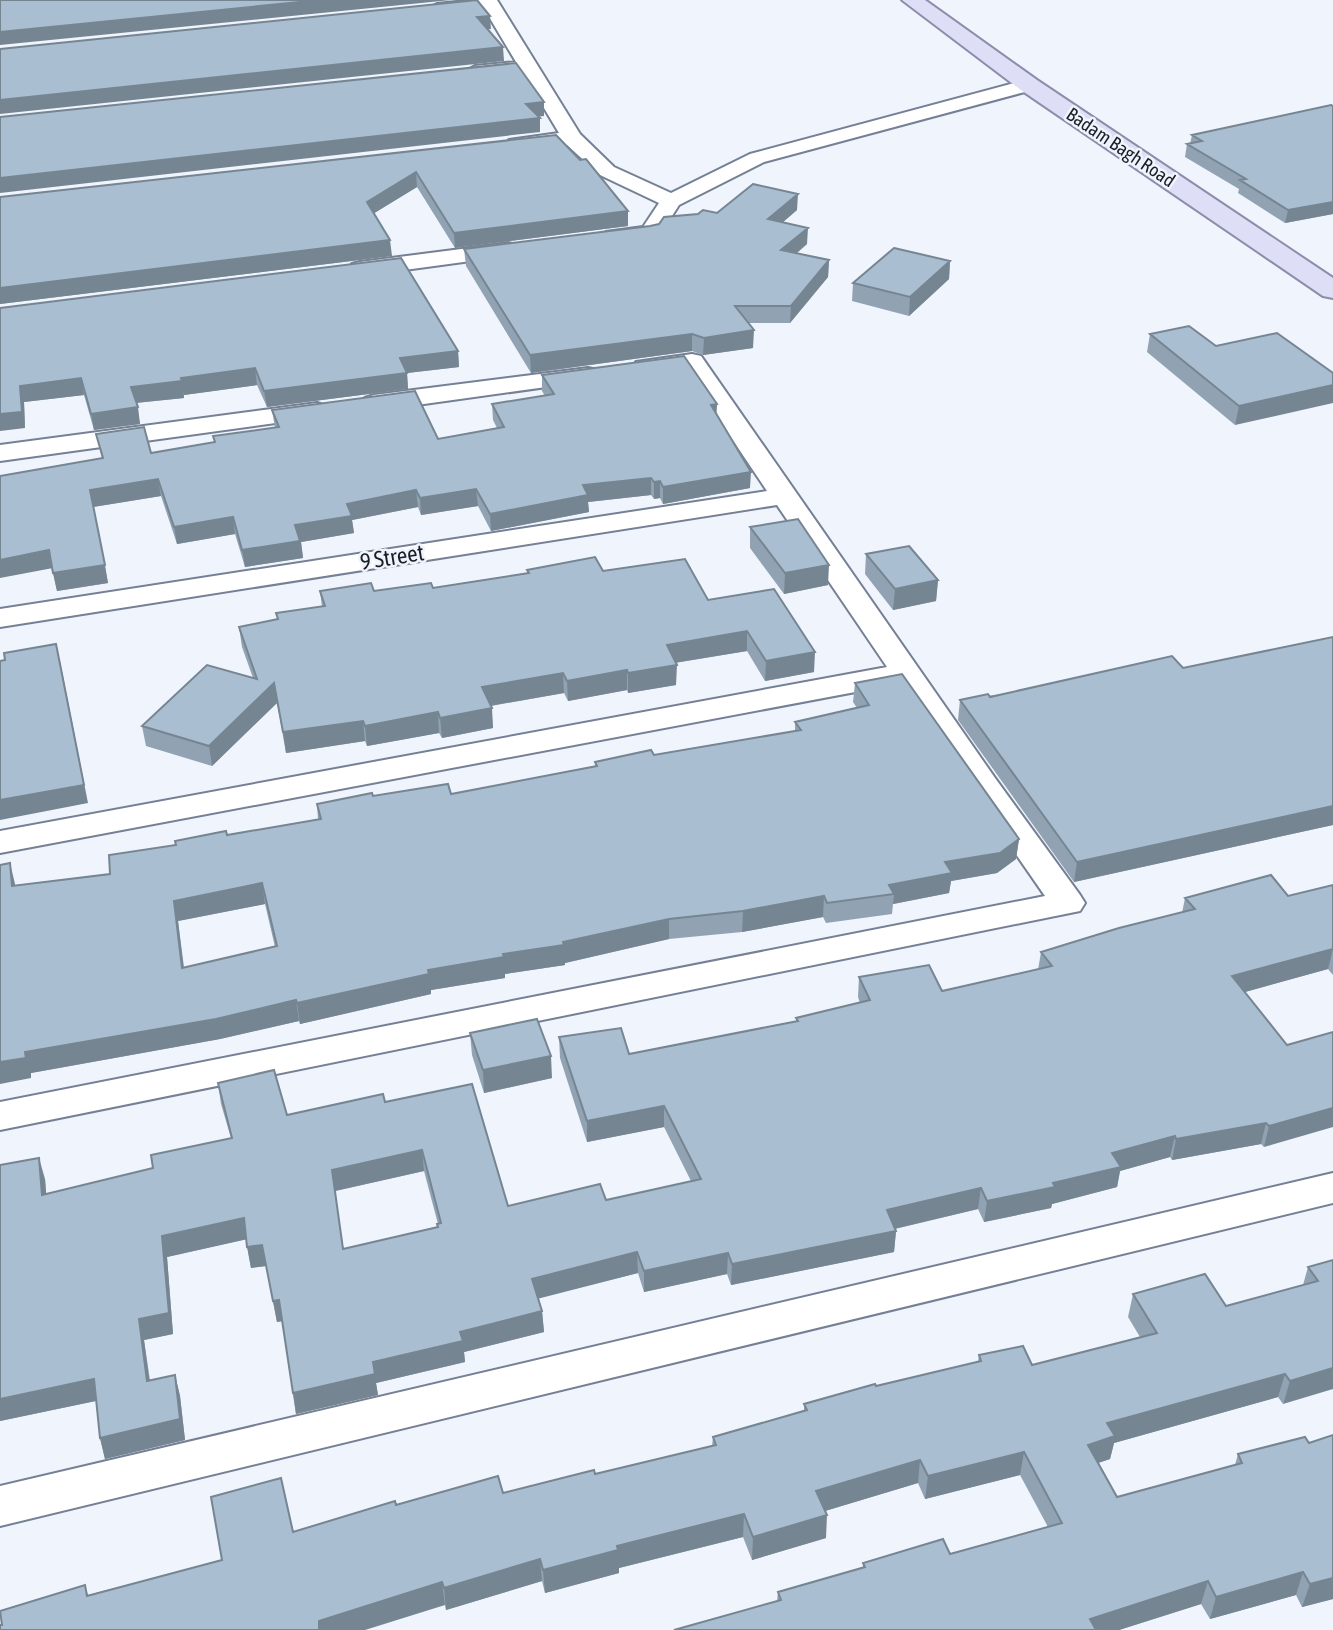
<svg xmlns="http://www.w3.org/2000/svg" width="1333" height="1630" viewBox="0 0 1333 1630" font-family="'Asap Condensed',sans-serif">
<style>
.lines{fill:none;stroke-linecap:round;stroke-linejoin:round}
.street-casing{stroke:#758095;stroke-width:4}
.primary-casing{stroke:#8b8daa;stroke-width:4}
.street{fill:#fff;fill-rule:evenodd}
.primary{fill:#dedff7;fill-rule:evenodd}
.wall{fill:#91a3b3;fill-rule:evenodd}
.shaded-wall{fill:#768592}
.building{fill:#a9bed0;stroke:#768592;stroke-width:2;fill-rule:evenodd}
.labels{text-anchor:middle;dominant-baseline:central;stroke-width:5;stroke-linejoin:round;paint-order:stroke}
.far-street-label{font-size:19px;fill:#1a1e27;stroke:#eff4fd}
.street-label{font-size:23px;fill:#1a1e27;stroke:#eff4fd}
</style>
<rect width="100%" height="100%" fill="#eff4fd"/>
<g class="lines">
<defs>
<path id="street" d="M476 0H497L580 134 614 167 671 193 750 154 1029 79 1039 85 1036 89 764 162 679 205 658 238 614 244 606 242 603 237 606 232 643 227 659 203 600 175 567 145 516 150 509 148 506 144 509 140 559 133 523 73 475 78 465 72 475 66 516 62 485 10 437 14 428 9 437 4Z
M508 243 516 245 519 250 516 255 360 276 352 274 349 269 352 264 360 262Z
M692 354 701 356 995 778 1080 895 1085 903 1080 911 0 1130V1102L1045 896 898 684 0 853V831L887 667 777 505 0 627V609L767 491 685 369 645 374 636 372 633 367 636 362Z
M588 368 597 370 600 375 597 380 374 411 365 408 361 403 365 398 374 395Z
M317 403 326 406 330 411 326 416 0 461V445Z
M1333 1173V1203L0 1526V1486Z"/>
<path id="primary" d="M902 0H925L1037 80 1333 278V298L1323 296 1021 90Z"/>
</defs>
<use href="#street" class="street-casing"/>
<use href="#primary" class="primary-casing"/>
<use href="#street" class="street"/>
<use href="#primary" class="primary"/>
</g>
<path class="wall" d="M1333 106V214L1285 223 1238 193 1239 189 1185 157 1187 144H1190L1192 135Z
M556 135 628 226 455 248 417 187 374 213 392 256 0 304V197Z
M797 210 783 222 807 244 796 254 829 260 828 277 790 323H748L753 348 703 355 692 351 531 373 466 266 464 249 650 226 717 213Z
M950 261 949 279 909 316 852 301 853 283Z
M0 308 458 351 459 367 407 373 408 389 267 407 257 385 184 395V398L136 403 140 424 94 430 84 395 24 402 25 428Z
M1277 333 1235 425 1147 352 1150 334 1216 346Z
M542 375 717 404 716 414 750 488 663 504 660 498 654 499 651 495 588 502 589 512 491 531 478 506 421 515 418 507 352 520 354 533 301 542 303 558 245 567 235 534 177 544 161 496 93 507 108 583 57 591 52 568 102 458 96 434 151 453 214 442 275 428 272 410 438 439 497 428 493 420 492 404 545 396 542 391Z
M750 527 828 585 784 594 750 548Z
M866 554 938 580 936 601 893 610 865 574Z
M527 570 603 571 708 600 814 672 765 681 747 651 675 663 676 685 628 693 627 690 568 701 564 693 491 706 493 728 442 738 439 733 367 746 365 741 286 753 277 703 212 766 146 746 142 726 253 678 242 647 239 627 277 620 322 607 320 591H374L433 588 527 573Z
M1333 637V825L1074 882 958 720 960 700 1183 668Z
M855 683 1019 839 1016 859 997 873 951 881 949 893 893 904 892 914 826 923 823 917 742 932 669 939 565 963V965L505 974V978L431 990V994L300 1024 299 1021 220 1039 31 1073V1078L15 886 110 874 176 845 318 819 317 804 373 796 451 794 595 766V762L654 755 795 731V722L857 708 853 702ZM265 904 275 947 184 967 178 921Z
M1333 885V975L1328 969 1245 992 1287 1045 1333 1032 1264 1147 1261 1144 1172 1160 1170 1157 1120 1171 1117 1187 1052 1204 1051 1208 984 1222 978 1209 895 1229 896 1231 894 1252 731 1285 727 1274 644 1292 638 1273 538 1298 542 1311 544 1332 464 1352 465 1362 376 1383 378 1395 296 1414 282 1321 277 1322 266 1266 251 1268 246 1239 167 1257 173 1334 144 1340 150 1380 175 1375 180 1396 185 1440 105 1459 100 1438 96 1401 0 1421V1165L45 1179 46 1194 153 1168 231 1138 221 1104 218 1083 287 1115 385 1102 508 1206 606 1200 691 1181 664 1127 587 1142 560 1058 559 1037 629 1054 796 1021V1018L860 1003 858 997 859 977 942 991 1038 970 1041 952 1182 913 1185 898 1288 896ZM424 1171 438 1224 437 1227 343 1249 335 1191Z
M470 1033 552 1078 484 1093 472 1055Z
M1333 1260 1283 1404 1278 1397 1114 1443 1110 1459 1098 1463 1117 1497 1235 1465 1238 1454 1309 1443 1333 1435V1599L1302 1607 1296 1595 1210 1619 1201 1604 1119 1630H674L777 1601 778 1592 863 1568V1563L950 1554 1048 1527 1020 1475 925 1499 918 1483 825 1511 826 1538 752 1560 743 1537 619 1568V1573L545 1593 542 1581 446 1610 445 1605 0 1630 85 1585 88 1595 222 1560 293 1532 396 1505 503 1493 595 1474 712 1446 713 1437 804 1411V1404L978 1362 979 1355 1032 1365 1140 1337 1128 1317 1133 1294 1226 1306 1303 1285 1308 1267Z"/>
<path class="shaded-wall" d="M320 0H451L0 45V32Z
M490 16 491 29 478 30 477 17Z
M503 47 504 61 0 114V100Z
M544 102V116L527 118 526 104Z
M540 118V132L0 193V178Z
M416 172 417 187 368 217 367 202Z
M798 194 797 210 768 235V219Z
M1333 202V214L1285 223 1288 210Z
M628 211V226L455 248 454 233Z
M808 228 807 244 780 267 781 250Z
M390 240 392 256 0 304V288Z
M829 260 828 277 790 323 791 306Z
M950 261 949 279 909 316 910 297Z
M754 330 753 348 703 355 704 338Z
M692 334V351L531 373 530 355Z
M458 351 459 367 407 373 408 389 267 407 264 391 400 358Z
M255 368 257 385 184 395 181 378Z
M81 378 84 395 24 402 25 428 0 431V414L20 386Z
M182 381 184 398 134 403 131 387Z
M1333 385V403L1235 425 1239 406Z
M717 404 716 420 711 405Z
M138 407 140 424 94 430 91 414Z
M751 472 750 488 663 504V487Z
M651 478V495L588 502 589 512 491 531 490 514 583 485Z
M158 479 161 496 93 507 90 490Z
M660 481V498L654 499V482Z
M476 489 478 506 421 515 420 498Z
M416 490 418 507 352 520 354 533 301 542 303 558 245 567 242 550 295 525 347 504Z
M233 517 235 534 177 544 174 527Z
M49 550 53 568 0 578V560Z
M105 565 108 583 57 591 53 573Z
M829 565 828 585 784 594 785 573Z
M938 580 936 601 893 610 895 589Z
M747 631V651L667 664V645Z
M815 652 814 672 765 681 766 661Z
M60 661 88 803 0 820V800Z
M677 665 676 685 628 693V673Z
M627 670V690L568 701 567 681Z
M563 673 564 693 483 707 482 687Z
M274 683 277 703 212 766 209 746Z
M492 708 493 728 442 738 440 718Z
M438 712 439 733 367 746 365 726Z
M363 721 365 741 286 753 283 732Z
M1333 806V825L1074 882 1077 862Z
M1019 839 1016 859 997 873 951 881 949 893 893 904 894 894 889 885 945 862Z
M10 863 15 884 17 907 12 886Z
M262 883 265 904 178 921 186 988 182 968 174 901Z
M824 896 823 917 742 932 743 911Z
M669 919V939L565 963V965L505 974V978L431 990V994L300 1024 297 1003 428 970 563 942Z
M1333 949 1328 969 1227 997 1232 976Z
M296 1000 299 1021 220 1039 31 1073V1078L0 1084V1062L25 1052Z
M551 1056 552 1078 484 1093 483 1070Z
M664 1106V1127L587 1142V1121Z
M1333 1108V1127L1264 1147 1269 1126Z
M1266 1123 1261 1144 1172 1160 1176 1139Z
M1175 1136 1170 1157 1120 1171 1117 1187 1052 1204 1051 1208 984 1222 987 1201 1053 1183 1112 1153Z
M422 1150 424 1171 335 1191 332 1170Z
M39 1158 45 1179 48 1216 42 1195Z
M981 1188 978 1209 885 1231 887 1210Z
M244 1218 248 1239 167 1257 173 1334 144 1340 152 1401 147 1381 139 1319 162 1236Z
M896 1231 894 1252 731 1285 732 1264Z
M262 1245 266 1266 251 1268 247 1247Z
M637 1252 638 1273 533 1300 532 1279Z
M728 1253 727 1274 644 1292V1271Z
M279 1300 283 1321 277 1322 273 1301Z
M542 1311 544 1332 464 1352 465 1362 376 1383 378 1395 296 1414 293 1393 373 1362 460 1332Z
M1333 1368V1389L1283 1404 1290 1381Z
M1285 1374 1278 1397 1114 1443 1110 1459 1083 1468 1088 1445 1107 1423Z
M175 1375 180 1396 185 1440 105 1459 100 1438Z
M94 1379 100 1400 0 1421V1399Z
M1024 1452 1020 1475 925 1499 928 1476Z
M920 1460 918 1483 815 1514 816 1491Z
M744 1514 743 1537 619 1568V1573L545 1593 543 1570 617 1546Z
M827 1515 826 1538 752 1560 753 1537Z
M540 1559 542 1581 446 1610 444 1588Z
M1303 1572 1296 1595 1210 1619 1216 1597Z
M1333 1578V1599L1302 1607 1310 1584Z
M1208 1581 1201 1604 1119 1630H1087L1090 1619Z
M442 1582 445 1605 365 1630H319V1621Z"/>
<path class="building" d="M0 0H320L0 32Z
M477 0 490 16 477 17 503 47 0 100V49Z
M516 63 544 102 526 104 540 118 0 178V117Z
M1331 105 1333 106V202L1288 210 1240 180 1246 179 1187 144 1202 141 1192 135Z
M556 135 580 160 586 159 628 211 454 233 416 172 367 202 390 240 0 288V197Z
M753 184 798 194 768 219 808 228 781 250 829 260 791 306H735L754 330 704 338 692 334 530 355 464 249 650 226 659 224 664 217 698 214 703 210 717 213Z
M894 248 950 261 910 297 853 283Z
M401 258 458 351 400 358 407 373 264 391 255 368 181 378 182 381 131 387 138 407 91 414 81 378 20 386 22 412 0 414V308Z
M1189 326 1216 346 1277 333 1333 373V385L1239 406 1150 334Z
M684 356 717 404 711 405 751 472 663 487 660 481 654 482 651 478 583 485 588 495 490 514 476 489 420 498 416 490 347 504 352 516 295 525 300 541 242 550 233 517 174 527 158 479 90 490 105 565 53 573 49 550 0 560V476L103 458 96 434 144 427 151 453 215 442 213 436 279 427 272 410 415 391 438 439 504 427 492 404 554 394 542 375Z
M798 519 829 565 785 573 750 527Z
M909 546 938 580 895 589 866 554Z
M595 557 603 571 685 559 708 600 774 589 815 652 766 661 747 631 667 645 677 665 628 673 627 670 567 681 563 673 482 687 492 708 440 718 438 712 365 726 363 721 283 732 274 683 209 746 142 726 207 665 257 679 239 627 278 619 276 613 325 606 320 591 371 583 374 591 431 583 433 588 529 573 527 570Z
M1333 637V806L1077 862 960 700 988 694 990 697 1172 656 1183 668Z
M56 644 84 785 0 800V661L5 660 4 653Z
M902 674 1019 839 1000 853 945 862 952 873 889 885 894 894 827 903 824 896 743 911 669 919 563 942 564 945 503 954 504 957 428 970 429 974 297 1003 296 1000 216 1019 25 1052 26 1058 0 1062V865L10 863 12 886 110 874 109 855 176 845 175 841 226 831 227 835 321 819 317 804 372 793 373 796 448 784 451 794 597 766 595 762 651 750 654 755 801 730 795 722 869 705 855 683ZM262 883 277 946 182 968 174 901Z
M1271 875 1288 896 1333 885V949L1232 976 1287 1045 1333 1032V1108L1269 1126 1266 1123 1176 1139 1175 1136 1112 1153 1121 1167 1053 1183 1055 1187 987 1201 981 1188 887 1210 896 1231 732 1264 728 1253 644 1271 637 1252 532 1279 542 1311 460 1332 463 1341 373 1362 375 1374 293 1393 279 1300 273 1301 262 1245 247 1247 244 1218 162 1236 169 1313 139 1319 147 1381 175 1375 180 1419 100 1438 94 1379 0 1399V1165L39 1158 42 1195 153 1168 151 1155 232 1138 218 1083 274 1070 287 1115 383 1094 385 1102 472 1084 508 1206 600 1184 606 1200 701 1179 664 1106 587 1121 559 1037 621 1028 629 1054 798 1021 796 1018 870 1000 859 977 929 965 942 991 1052 966 1041 952 1119 928 1195 909 1185 898ZM422 1150 441 1223 437 1224 438 1227 343 1249 332 1170Z
M537 1019 551 1056 483 1070 470 1033Z
M1333 1260V1368L1290 1381 1285 1374 1107 1423 1115 1436 1088 1445 1117 1497 1242 1463 1238 1454 1305 1437 1309 1443 1333 1435V1578L1310 1584 1303 1572 1216 1597 1208 1581 1090 1619 1096 1630H674L781 1600 778 1592 865 1567 863 1563 943 1539 950 1554 1062 1523 1024 1452 928 1476 920 1460 816 1491 827 1515 753 1537 744 1514 617 1546 618 1550 543 1570 540 1559 444 1588 442 1582 319 1621V1630H0V1625H2L0 1611 85 1585 87 1596 222 1560 211 1497 281 1478 293 1532 395 1501 396 1505 498 1476 503 1493 594 1470 595 1474 716 1445 713 1437 807 1410 804 1404 875 1384 876 1386 981 1361 979 1355 1023 1346 1032 1365 1157 1333 1133 1294 1205 1274 1226 1306 1318 1281 1308 1267Z"/>
<g class="labels">
<g class="far-street-label">
<text transform="translate(1121 147) rotate(34)">Badam Bagh Road</text>
</g>
<g class="street-label">
<text transform="translate(392 557) rotate(-9)">9 Street</text>
</g>
</g>
</svg>
